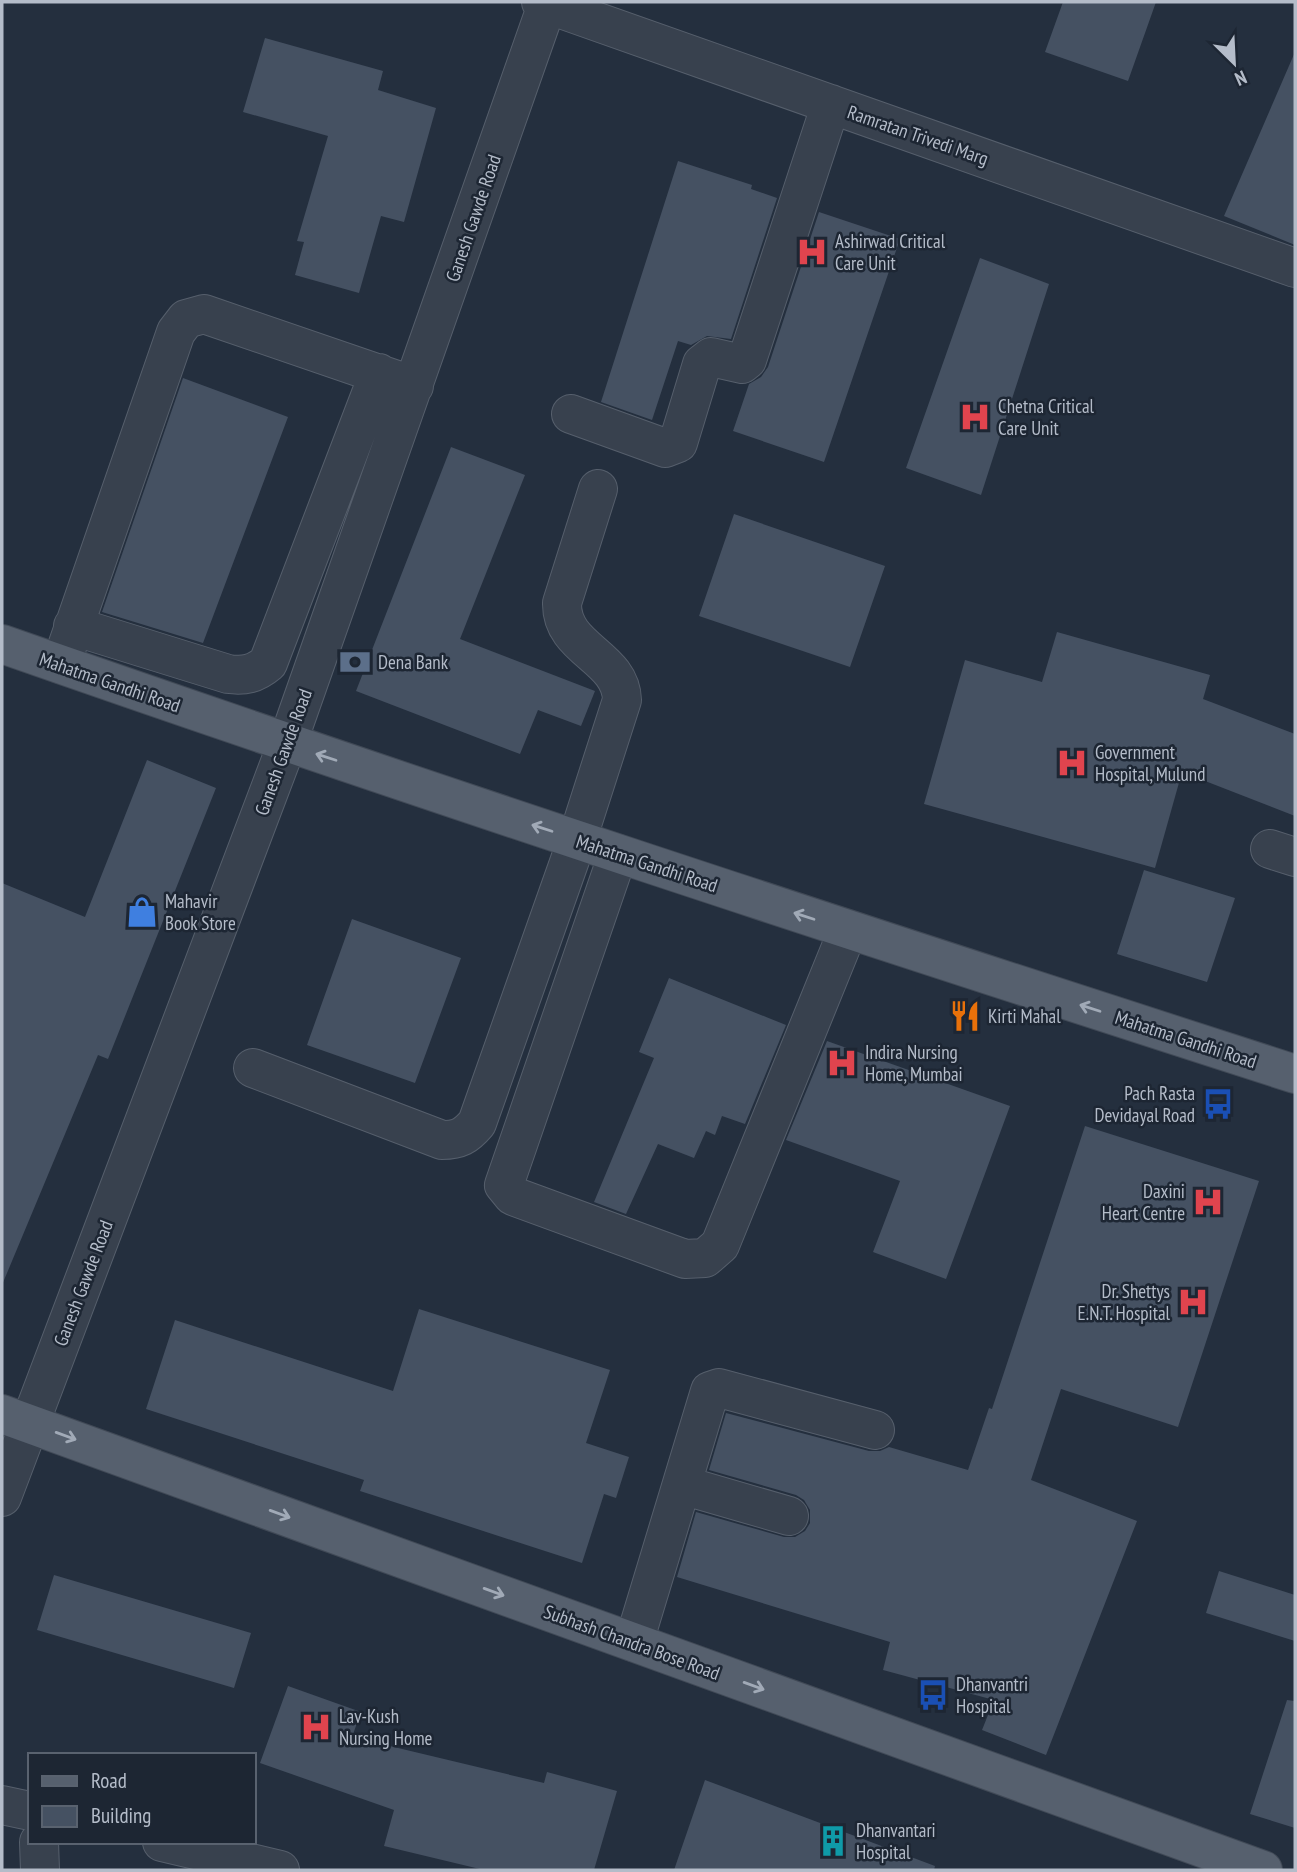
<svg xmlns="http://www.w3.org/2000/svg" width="1297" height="1872" viewBox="0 0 1297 1872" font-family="'PT Sans Narrow',sans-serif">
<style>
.building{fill:#455162}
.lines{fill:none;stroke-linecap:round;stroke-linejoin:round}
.minor-casing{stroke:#565f6c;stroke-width:40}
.major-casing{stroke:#414a57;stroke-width:40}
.minor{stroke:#38414e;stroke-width:38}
.major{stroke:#56606e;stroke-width:38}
.oneway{stroke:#a1aab7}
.labels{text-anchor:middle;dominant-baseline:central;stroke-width:5;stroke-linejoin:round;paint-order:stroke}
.street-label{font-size:19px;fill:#b4bcc9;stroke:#1d2633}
.poi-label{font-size:19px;fill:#b4bcc9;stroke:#1d2633;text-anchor:start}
</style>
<rect width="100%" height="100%" fill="#242f3e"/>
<path class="building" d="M1063 2H1156L1128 81 1045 52Z
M265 38 383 71 378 90 436 108 404 222 381 216 359 293 295 275 304 242 297 241 328 136 243 112Z
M1295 52V245L1224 216Z
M678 161 752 185 751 189 777 198 731 339 707 336 691 345 678 341 652 420 601 402Z
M819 212 900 239 824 462 733 431 749 384 761 377 768 367Z
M980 258 1049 284 981 495 906 468Z
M183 378 288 417 203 643 102 612Z
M451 447 525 475 460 639 595 691 581 726 538 710 520 754 356 691Z
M734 514 885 566 850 667 699 616Z
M1057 632 1210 675 1203 699 1295 734V816L1182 772 1155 868 924 804 965 660 1042 682Z
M147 760 216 788 108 1059 98 1055 2 1285V883L85 917Z
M1144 870 1235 898 1207 982 1117 954Z
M352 919 461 958 415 1083 307 1045Z
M669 978 786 1025 745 1124 722 1116 715 1135 706 1131 694 1158 658 1144 626 1214 594 1202 654 1058 639 1052Z
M827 1041 1010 1106 946 1279 873 1252 900 1181 786 1140Z
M1085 1126 1259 1181 1178 1427 1061 1389 1031 1480 1137 1521 1046 1755 982 1730 994 1700 883 1670 890 1642 677 1577 696 1512 784 1537H795L805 1531 810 1523V1510L804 1500 796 1495 709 1470 726 1413 869 1451H880L889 1447 968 1470 989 1408 992 1409Z
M419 1309 610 1370 586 1443 629 1457 616 1498 604 1494 582 1563 360 1491 364 1480 146 1409 175 1320 393 1391Z
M1219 1571 1295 1595V1641L1206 1613Z
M54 1575 251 1633 234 1688 37 1630Z
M288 1686 361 1712 352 1737 544 1783 547 1772 617 1791 594 1870H484L384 1846 394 1810 260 1763Z
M1287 1700 1295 1701V1828L1250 1814Z
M705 1780 935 1866 934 1870H674Z"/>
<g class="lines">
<defs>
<path id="minor" d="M541 2 1295 268
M571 414 665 448 678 443 702 364 711 357 742 364 747 360 831 104
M73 626 228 674C245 676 255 674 268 663L379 373
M61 664 176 332 186 319 204 314 414 386
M1270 849 1295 857
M618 854 504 1185 513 1196 685 1259 705 1258 720 1245 848 930
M253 1068 442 1140C459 1140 466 1136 477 1123L577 840 622 700C621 656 561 650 562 603L598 489
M682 1485 789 1516
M2 1497 287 744 548 2
M634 1642 710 1391 719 1388 875 1430
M2 1805 30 1811
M39 1842 40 1870
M162 1842 280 1870"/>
<path id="major" d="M2 644C431 794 863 935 1295 1074
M2 1414 1263 1870"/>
</defs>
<use href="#minor" class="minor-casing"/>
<use href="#major" class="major-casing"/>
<use href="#minor" class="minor"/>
<use href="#major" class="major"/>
</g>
<defs><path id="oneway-shaft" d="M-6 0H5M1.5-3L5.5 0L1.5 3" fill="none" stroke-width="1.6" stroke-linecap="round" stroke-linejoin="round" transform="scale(1.75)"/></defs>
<g class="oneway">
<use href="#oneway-shaft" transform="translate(326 757) rotate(-162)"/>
<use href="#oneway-shaft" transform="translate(542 828) rotate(-162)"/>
<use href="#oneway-shaft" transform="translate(804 916) rotate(-162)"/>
<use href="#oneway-shaft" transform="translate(1090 1008) rotate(-162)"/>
<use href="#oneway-shaft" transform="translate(66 1436) rotate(20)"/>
<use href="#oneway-shaft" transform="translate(280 1514) rotate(20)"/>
<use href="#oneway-shaft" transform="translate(494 1592) rotate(20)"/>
<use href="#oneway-shaft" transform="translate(754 1686) rotate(20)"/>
</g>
<defs>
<symbol id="hospital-bare" viewBox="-9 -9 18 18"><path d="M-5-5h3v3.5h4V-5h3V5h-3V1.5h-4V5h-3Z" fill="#e0444e" stroke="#1d2633" stroke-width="2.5" paint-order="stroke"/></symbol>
<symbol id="bank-bare" viewBox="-9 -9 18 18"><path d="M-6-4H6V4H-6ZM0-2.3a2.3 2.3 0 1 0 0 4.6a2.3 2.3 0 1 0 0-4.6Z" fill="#5c6f8a" stroke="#1d2633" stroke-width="2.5" paint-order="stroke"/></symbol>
<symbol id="shop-bare" viewBox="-9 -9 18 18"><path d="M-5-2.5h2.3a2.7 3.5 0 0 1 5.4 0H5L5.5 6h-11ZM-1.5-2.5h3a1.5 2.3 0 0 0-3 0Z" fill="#3f7fe0" stroke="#1d2633" stroke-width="2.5" paint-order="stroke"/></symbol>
<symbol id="restaurant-bare" viewBox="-9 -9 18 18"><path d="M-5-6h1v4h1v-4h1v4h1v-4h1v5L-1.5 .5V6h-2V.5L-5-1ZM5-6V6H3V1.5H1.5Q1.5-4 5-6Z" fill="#e8710a" stroke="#1d2633" stroke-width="2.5" paint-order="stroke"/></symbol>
<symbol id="bus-bare" viewBox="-9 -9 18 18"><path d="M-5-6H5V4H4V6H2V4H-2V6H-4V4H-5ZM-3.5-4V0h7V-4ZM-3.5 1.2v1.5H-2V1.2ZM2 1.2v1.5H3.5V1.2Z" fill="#1a4fb4" stroke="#1d2633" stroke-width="2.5" paint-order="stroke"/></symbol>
<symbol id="building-bare" viewBox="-9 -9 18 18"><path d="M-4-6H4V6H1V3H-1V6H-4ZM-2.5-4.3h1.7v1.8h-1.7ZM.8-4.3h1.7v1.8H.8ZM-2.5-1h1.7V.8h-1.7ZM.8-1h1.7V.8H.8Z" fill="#0f9aa8" stroke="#1d2633" stroke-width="2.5" paint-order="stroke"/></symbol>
</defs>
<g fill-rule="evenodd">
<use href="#hospital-bare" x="790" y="230" width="44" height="44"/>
<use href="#hospital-bare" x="953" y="395" width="44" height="44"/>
<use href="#bank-bare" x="333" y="640" width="44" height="44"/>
<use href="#hospital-bare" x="1050" y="741" width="44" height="44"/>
<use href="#shop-bare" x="120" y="890" width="44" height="44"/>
<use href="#restaurant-bare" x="943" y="994" width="44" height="44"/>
<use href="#hospital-bare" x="820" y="1041" width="44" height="44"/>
<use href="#bus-bare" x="1196" y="1082" width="44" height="44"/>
<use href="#hospital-bare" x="1186" y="1180" width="44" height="44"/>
<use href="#hospital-bare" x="1171" y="1280" width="44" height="44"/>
<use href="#bus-bare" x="911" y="1673" width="44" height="44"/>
<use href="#hospital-bare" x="294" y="1705" width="44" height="44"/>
<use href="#building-bare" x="811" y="1819" width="44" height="44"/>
</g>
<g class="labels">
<g class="street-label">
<text transform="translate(918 135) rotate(19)">Ramratan Trivedi Marg</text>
<text transform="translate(473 218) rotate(-71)">Ganesh Gawde Road</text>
<text transform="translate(110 682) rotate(19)">Mahatma Gandhi Road</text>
<text transform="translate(283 752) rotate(-70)">Ganesh Gawde Road</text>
<text transform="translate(647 863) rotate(18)">Mahatma Gandhi Road</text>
<text transform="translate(1186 1039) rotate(18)">Mahatma Gandhi Road</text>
<text transform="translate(83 1283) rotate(-69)">Ganesh Gawde Road</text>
<text transform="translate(632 1642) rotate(20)">Subhash Chandra Bose Road</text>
</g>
<g class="poi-label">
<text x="835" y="241">Ashirwad Critical<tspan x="835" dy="22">Care Unit</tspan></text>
<text x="998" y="406">Chetna Critical<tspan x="998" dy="22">Care Unit</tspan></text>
<text x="378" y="662">Dena Bank</text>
<text x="1095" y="752">Government<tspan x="1095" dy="22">Hospital, Mulund</tspan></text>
<text x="165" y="901">Mahavir<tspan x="165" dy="22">Book Store</tspan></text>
<text x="988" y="1016">Kirti Mahal</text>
<text x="865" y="1052">Indira Nursing<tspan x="865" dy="22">Home, Mumbai</tspan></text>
<text x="1195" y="1093" text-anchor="end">Pach Rasta<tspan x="1195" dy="22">Devidayal Road</tspan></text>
<text x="1185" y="1191" text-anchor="end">Daxini<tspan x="1185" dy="22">Heart Centre</tspan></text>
<text x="1170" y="1291" text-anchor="end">Dr. Shettys<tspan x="1170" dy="22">E.N.T. Hospital</tspan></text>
<text x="956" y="1684">Dhanvantri<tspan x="956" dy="22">Hospital</tspan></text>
<text x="339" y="1716">Lav-Kush<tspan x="339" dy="22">Nursing Home</tspan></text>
<text x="856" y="1830">Dhanvantari<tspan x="856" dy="22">Hospital</tspan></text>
</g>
</g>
<rect width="1297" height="1872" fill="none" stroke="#b4bcc9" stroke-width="7"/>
<rect x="28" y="1753" width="228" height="91" fill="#1d2633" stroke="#59626f" stroke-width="2"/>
<rect x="42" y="1776" width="35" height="10" fill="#56606e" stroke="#59626f" stroke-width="2"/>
<text x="91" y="1788" font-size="21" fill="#b4bcc9">Road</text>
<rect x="42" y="1806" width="35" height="21" fill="#455162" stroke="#59626f" stroke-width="2"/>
<text x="91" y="1823" font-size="21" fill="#b4bcc9">Building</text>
<g transform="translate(1234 63) rotate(156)" stroke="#1d2633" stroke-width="5" paint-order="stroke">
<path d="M0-5L12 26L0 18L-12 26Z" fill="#b4bcc9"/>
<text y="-10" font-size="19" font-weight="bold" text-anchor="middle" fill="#b4bcc9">N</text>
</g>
</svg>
